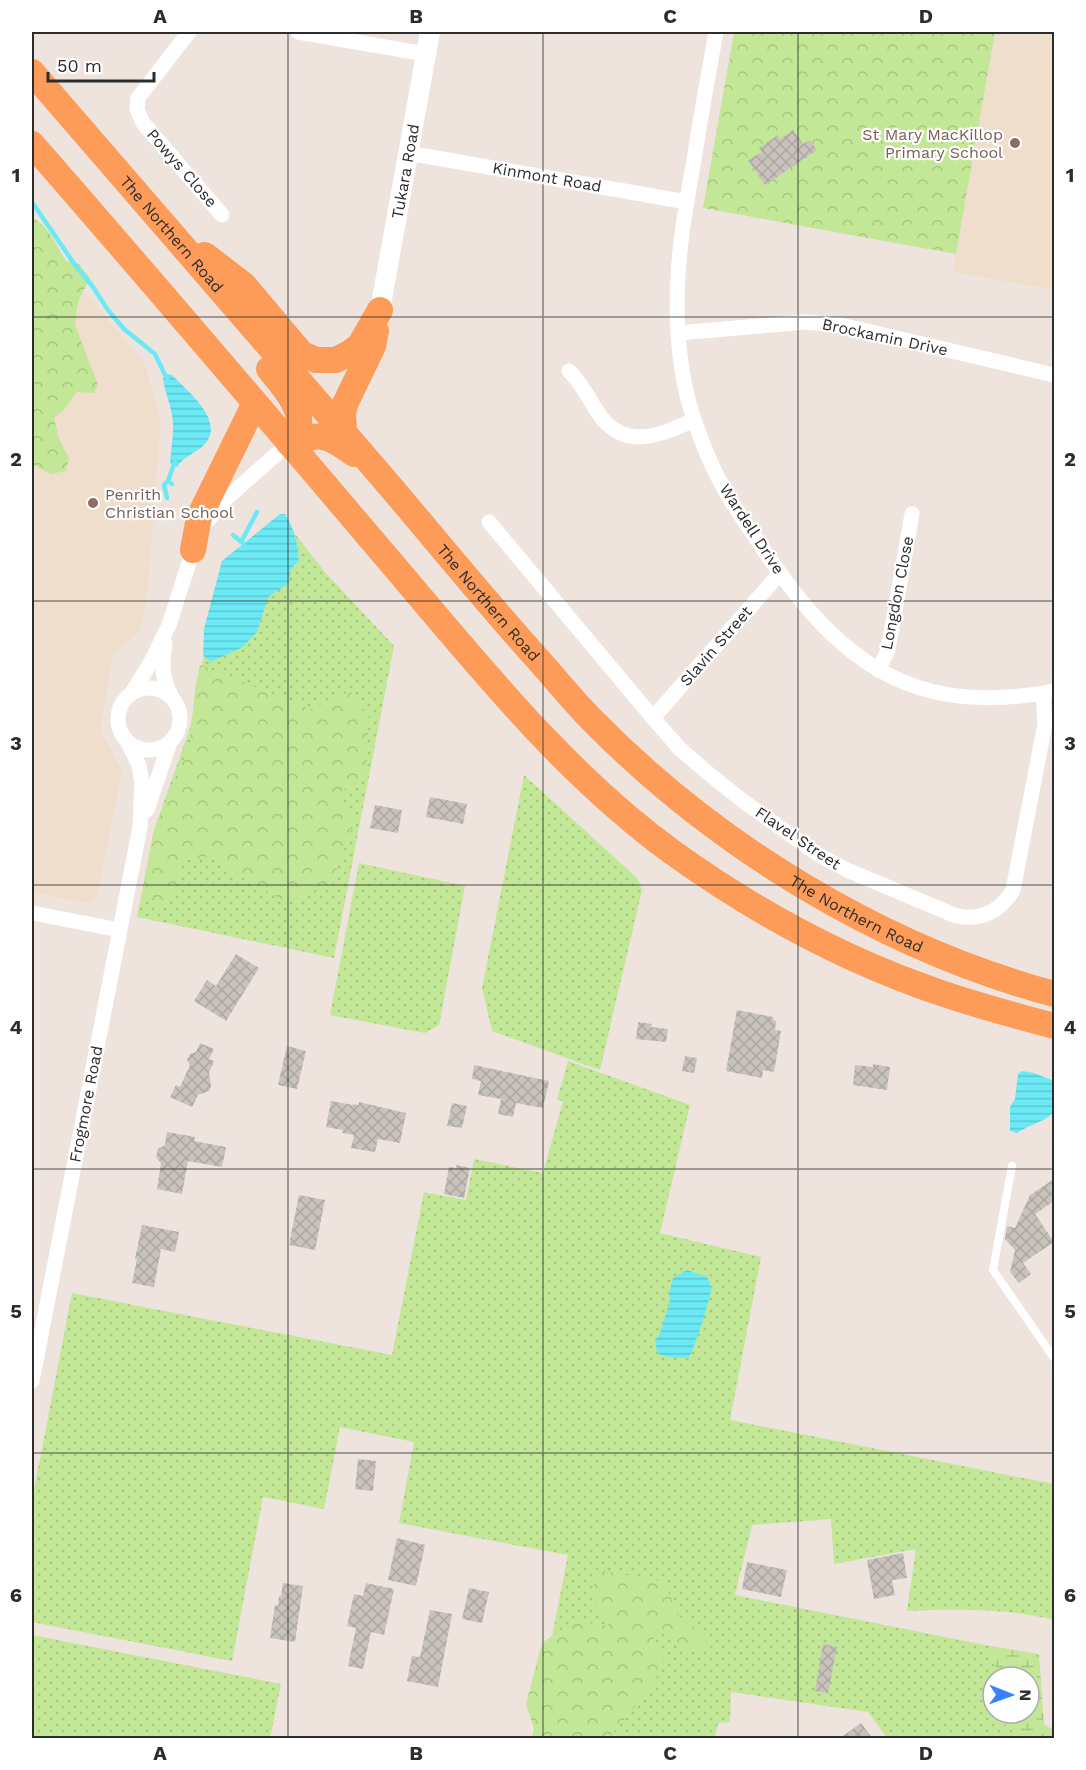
<svg xmlns="http://www.w3.org/2000/svg" width="1086" height="1770" viewBox="0 0 1086 1770" font-family="'Work Sans',sans-serif">
<style>
.education{fill:#f0decc}
.grass{fill:url(#grass-dots)}
.forest{fill:url(#forest-crowns)}
.wetland{fill:url(#wetland-marsh)}
.water{fill:url(#water-rules)}
.lines{fill:none;stroke-linecap:round;stroke-linejoin:round}
.stream{stroke:#6be9f5;stroke-width:4.5}
.building{fill:url(#building-cross-hatch)}
.service{stroke:#fff;stroke-width:8}
.minor{stroke:#fff;stroke-width:15}
.tertiary{stroke:#fff;stroke-width:20}
.trunk{stroke:#fc9c58;stroke-width:26}
.grid{fill:none;stroke:#2c2c2c;stroke-width:1.5;stroke-opacity:0.55}
.education-dot{fill:#8d6e63;stroke:#fff;stroke-width:2}
.labels{text-anchor:middle;dominant-baseline:central;stroke-width:4.5;stroke-linejoin:round;paint-order:stroke}
.education-label{font-size:16px;fill:#785e54;stroke:#fff;text-anchor:end}
.street-label{font-size:16px;fill:#2c2c2c;stroke:#fff}
.neatline{fill:none;stroke:#2c2c2c;stroke-width:2}
.grid-label{font-size:20px;text-anchor:middle;font-weight:bold;fill:#2c2c2c}
</style>
<defs>
<pattern id="grass-dots" width="8" height="8" patternUnits="userSpaceOnUse" patternTransform="scale(1.5)"><rect width="8" height="8" fill="#c1e797"/><path d="M2 2h.1M6 6h.1" fill="none" stroke="#a6c682" stroke-width="1.8" stroke-linecap="round"/></pattern>
<pattern id="forest-crowns" width="20" height="18" patternUnits="userSpaceOnUse" patternTransform="scale(1.5)"><rect width="20" height="18" fill="#c1e797"/><path d="M2 6a3 3 0 1 1 6 0M12 15a3 3 0 1 1 6 0" fill="none" stroke="#a6c682"/></pattern>
<pattern id="wetland-marsh" width="20" height="14" patternUnits="userSpaceOnUse" patternTransform="scale(1.5)"><rect width="20" height="14" fill="#c1e797"/><path d="M1 5h8M5 5V1M11 12h8M15 12V8" fill="none" stroke="#a6c682"/></pattern>
<pattern id="water-rules" width="6" height="5" patternUnits="userSpaceOnUse" patternTransform="scale(1.5)"><rect width="6" height="5" fill="#6be9f5"/><path d="M0 2.5h6" fill="none" stroke="#5dc8d2"/></pattern>
<pattern id="building-cross-hatch" width="8" height="8" patternUnits="userSpaceOnUse" patternTransform="scale(1.5)"><rect width="8" height="8" fill="#c9c2bc"/><path d="M0 0l8 8M0 8l8-8" fill="none" stroke="#ada7a2"/></pattern>
</defs>
<rect width="100%" height="100%" fill="#eee4dd"/>
<path class="education" d="M995 32H1054V290L953 272Z
M32 231 144 362 161 420 148 586 141 629 113 656 100 729 122 770 98 895 86 903 32 892Z"/>
<path class="grass" d="M281 516 324 571 394 646 334 958 137 917 154 830 190 728 221 565Z
M524 775 637 878 642 890 600 1070 492 1031 482 988Z
M359 863 465 886 439 1025 425 1033 330 1015Z
M568 1061 690 1105 660 1233 761 1257 730 1420 1054 1484V1620C1005 1608 957 1609 907 1611L916 1549 834 1564 831 1519 752 1525 735 1595 990 1646 998 1677H993V1713H1002L1003 1723 1013 1731 1016 1738H887L868 1712 731 1692 730 1722 718 1723 715 1738H532L568 1555 399 1523 414 1442 340 1427 324 1509 263 1497 232 1661 32 1622V1500L72 1293 392 1355 424 1192 466 1200 474 1159 543 1173 563 1101 557 1100Z
M32 1635 281 1684 270 1738H32Z"/>
<path class="forest" d="M734 32H995L956 254 703 208Z
M32 218C48 224 57 247 66 261L79 264 90 278 78 301 75 325 98 385 94 393 77 392 64 410 54 418 59 439 69 458 66 471 51 474 32 464V420L34 419 32 410Z
M200 665 311 709 350 691 369 717 366 773 340 793 354 823 331 884 287 902 243 878 212 856 183 861 168 908 141 898 154 830 190 744 195 689Z
M594 1569 664 1582 679 1616 696 1628 712 1649 690 1652 661 1631 653 1638 664 1660 654 1683 609 1738H537L526 1704 542 1643 573 1621 609 1626 594 1601Z"/>
<path class="wetland" d="M990 1646 1039 1654 1044 1724 1054 1730V1738H1016L1013 1731 1003 1723 1002 1713H1029V1677H998Z"/>
<path class="water" d="M167 374 172 375C187 391 228 422 203 446 194 454 184 456 177 467L170 463C171 447 175 430 172 415 170 402 164 390 163 378Z
M280 514H285C295 529 297 544 299 561L291 568 289 583 268 597 257 632 241 648 210 662 203 655 204 629 222 561Z
M1022 1071 1034 1073 1054 1081V1112C1043 1123 1030 1124 1017 1133L1010 1131V1107L1015 1099 1018 1074Z
M687 1270 707 1277C709 1281 711 1285 711 1290 711 1297 693 1352 689 1357 678 1359 668 1358 657 1353L655 1339 659 1336 670 1301 669 1294 673 1278Z"/>
<g class="lines">
<path class="stream" d="M32 202 75 265 93 287 108 310 124 329 155 354 167 379
M172 484 168 481 175 461
M167 498 164 485 168 481
M233 535 244 544
M241 542 257 512"/>
</g>
<path class="building" d="M793 130 803 144 810 140 817 150 765 185 748 160 762 152 759 148 778 135 780 139Z
M430 797 467 804 463 824 426 817Z
M375 805 402 810 398 833 370 828Z
M236 954 259 968 226 1021 194 1001 207 980 216 986Z
M737 1010 773 1017V1020L776 1021 775 1030 781 1031 774 1072 763 1070 762 1078 726 1071Z
M638 1022 652 1024 651 1027 668 1029 666 1042 636 1039Z
M200 1043 214 1049 209 1059 214 1061 209 1073 211 1086 209 1091 198 1095 192 1107 170 1097 176 1085 180 1087 190 1065 187 1060 190 1054 196 1052Z
M287 1046 306 1051 297 1089 278 1085Z
M685 1056 697 1058 694 1073 682 1071Z
M873 1064 890 1067 887 1090 853 1085 855 1065 873 1067Z
M474 1065 549 1081 543 1108 516 1103 513 1117 498 1114 501 1099 478 1095 481 1081 472 1079Z
M331 1101 353 1105 354 1104 359 1105V1102L406 1113 400 1143 378 1139 375 1152 351 1148 354 1135 342 1133 343 1130 326 1127Z
M452 1103 467 1106 462 1128 447 1126Z
M167 1132 195 1137 194 1141 226 1147 222 1167 188 1161 182 1194 157 1189 161 1163 156 1157 158 1149 165 1145Z
M456 1165 470 1168 464 1198 444 1194 449 1167 456 1168Z
M1054 1179V1201L1035 1214 1054 1242 1023 1263 1031 1274 1019 1283 1010 1272 1015 1250 1005 1239 1007 1226 1015 1228 1030 1195Z
M299 1195 325 1200 315 1250 289 1245Z
M142 1225 179 1232 175 1252 161 1249 154 1287 132 1283 137 1259H135Z
M358 1459 376 1461 373 1491 355 1489Z
M397 1538 425 1545 416 1586 388 1580Z
M903 1553 907 1578 892 1580 895 1595 874 1599 867 1560Z
M747 1562 787 1570 781 1597 742 1589Z
M283 1583 303 1586 295 1642 270 1638 275 1605 278 1606 279 1596H281Z
M366 1583 394 1589 384 1635 371 1632 363 1669 348 1666 356 1628 347 1626 354 1594 363 1596Z
M469 1588 489 1592 482 1623 462 1619Z
M430 1610 452 1614 438 1687 407 1681 412 1656 420 1657Z
M823 1644 837 1647 828 1693 815 1691Z
M861 1723 872 1738H840Z"/>
<g class="lines">
<path class="service" d="M1012 1166 993 1270 1054 1358"/>
<path class="minor" d="M189 32 138 98 137 109 143 123 222 215
M298 32 426 54
M716 32C708 76 700 121 693 166 683 221 674 276 678 333 680 361 685 395 695 422 703 446 713 470 726 492 737 512 751 530 763 549 799 602 839 653 899 680 948 702 1002 701 1054 691
M408 153 687 202
M678 333 806 322 841 325 1054 375
M569 371C584 386 587 396 598 413 625 452 660 435 694 420
M489 522 653 718 680 749 708 773 743 801 819 855 847 870 954 915C979 922 1000 912 1013 890L1045 724 1043 693
M206 523 227 498 289 443
M165 643C162 664 161 678 172 697
M878 670 888 650 912 514
M118 719a31 31 0 1 1 62 0a31 31 0 1 1-62 0Z
M132 693 152 660 169 625 195 544
M653 718 780 573
M147 810 170 742
M32 913 120 930
M32 1381 140 827 142 783 139 765 128 743"/>
<path class="tertiary" id="s1" d="M380 310 430 32"/>
<g class="trunk">
<path id="s2" d="M32 72C147 205 262 338 377 471 432 535 485 601 542 664 559 683 575 703 593 721 717 847 883 948 1054 994"/>
<path d="M32 144C152 281 270 420 388 559 476 662 562 772 672 852 754 911 846 961 941 993 979 1006 1017 1016 1054 1026"/>
<path d="M205 255 244 285 302 354 316 360H336L351 352 360 345 380 310"/>
<path d="M269 369C282 385 305 409 298 432 296 436 292 440 289 443"/>
<path d="M344 433 343 414 345 404 373 346 376 331"/>
<path d="M289 443C322 433 325 433 354 454"/>
<path d="M193 550 199 517 255 403"/>
</g>
</g>
<path class="grid" d="M288 32V1738M543 32V1738M798 32V1738M32 317H1054M32 601H1054M32 885H1054M32 1169H1054M32 1453H1054"/>
<g class="education-dot">
<circle cx="1015" cy="143" r="6"/>
<circle cx="93" cy="503" r="6"/>
</g>
<g class="labels">
<g class="education-label">
<text x="1003" y="134">St Mary MacKillop<tspan x="1003" dy="18">Primary School</tspan></text>
<text x="105" y="494" text-anchor="start">Penrith<tspan x="105" dy="18">Christian School</tspan></text>
</g>
<g class="street-label">
<text transform="translate(182 168) rotate(49)">Powys Close</text>
<text stroke="none"><textPath href="#s1" startOffset="141">Tukara Road</textPath></text>
<text transform="translate(547 177) rotate(10)">Kinmont Road</text>
<text stroke="none"><textPath href="#s2" startOffset="214">The Northern Road</textPath></text>
<text transform="translate(885 337) rotate(12)">Brockamin Drive</text>
<text transform="translate(752 529) rotate(57)">Wardell Drive</text>
<text transform="translate(897 593) rotate(-79)">Longdon Close</text>
<text stroke="none"><textPath href="#s2" startOffset="700">The Northern Road</textPath></text>
<text transform="translate(716 646) rotate(-49)">Slavin Street</text>
<text transform="translate(798 838) rotate(34)">Flavel Street</text>
<text stroke="none"><textPath href="#s2" startOffset="1186">The Northern Road</textPath></text>
<text transform="translate(86 1104) rotate(-79)">Frogmore Road</text>
</g>
</g>
<rect width="1086" height="1770" fill="none" stroke="#ffffff" stroke-width="66"/>
<g transform="translate(1011 1695) rotate(91)"><circle r="28" fill="#ffffff" stroke="#ababab" stroke-width="1.5"/>
<path d="M0-4.5L10 22L0 15L-10 22Z" fill="#3982ff"/>
<text y="-9" font-size="16" font-weight="bold" text-anchor="middle" fill="#2c2c2c">N</text>
</g>
<path d="M48 72v9h106v-9" fill="none" stroke="#2c2c2c" stroke-width="3"/>
<text x="57" y="72" font-size="18" fill="#2c2c2c" stroke="#ffffff" stroke-width="4.5" paint-order="stroke">50 m</text>
<rect x="33" y="33" width="1020" height="1704" class="neatline"/>
<g class="grid-label">
<text x="160" y="23">A</text>
<text x="416" y="23">B</text>
<text x="670" y="23">C</text>
<text x="926" y="23">D</text>
<text x="16" y="182">1</text>
<text x="1070" y="182">1</text>
<text x="16" y="466">2</text>
<text x="1070" y="466">2</text>
<text x="16" y="750">3</text>
<text x="1070" y="750">3</text>
<text x="16" y="1034">4</text>
<text x="1070" y="1034">4</text>
<text x="16" y="1318">5</text>
<text x="1070" y="1318">5</text>
<text x="16" y="1602">6</text>
<text x="1070" y="1602">6</text>
<text x="160" y="1760">A</text>
<text x="416" y="1760">B</text>
<text x="670" y="1760">C</text>
<text x="926" y="1760">D</text>
</g>
</svg>
